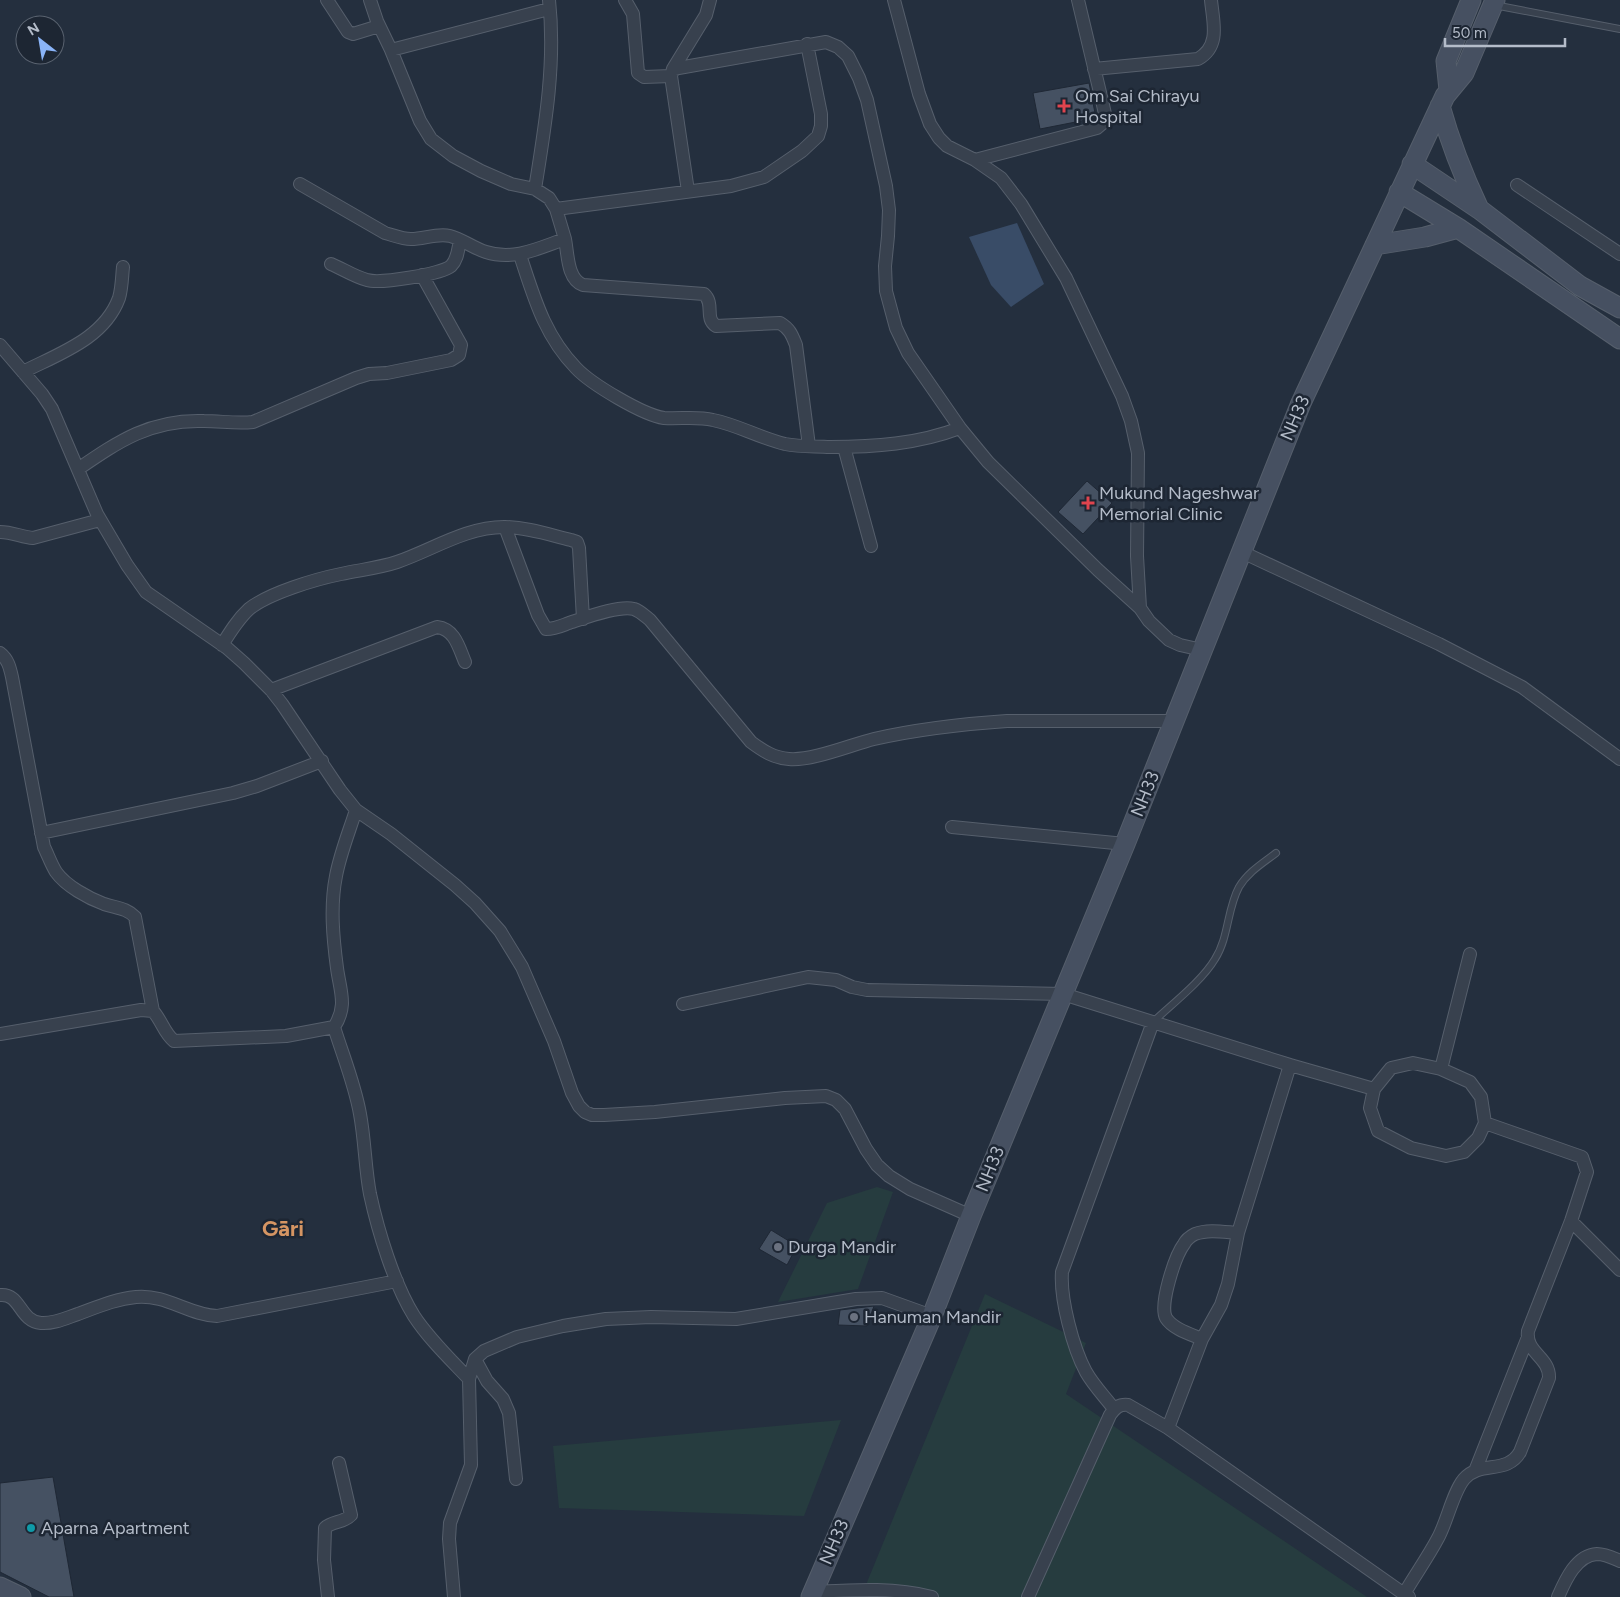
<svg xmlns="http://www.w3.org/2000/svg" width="1620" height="1597" viewBox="0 0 1620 1597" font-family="Figtree,sans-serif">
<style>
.green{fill:#263c3f}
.water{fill:#394c67}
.building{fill:#455162;stroke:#1f2835}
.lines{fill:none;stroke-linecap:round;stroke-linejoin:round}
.lane-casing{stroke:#565f6c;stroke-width:8}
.street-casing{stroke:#565f6c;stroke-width:14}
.secondary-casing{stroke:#565f6c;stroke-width:21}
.lane{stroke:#38414e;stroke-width:6}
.street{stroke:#38414e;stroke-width:12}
.secondary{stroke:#465061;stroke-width:19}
.health-dot{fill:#e0444e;stroke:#1d2633;stroke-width:2}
.worship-dot{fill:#6b7280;stroke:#1d2633;stroke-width:2}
.culture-dot{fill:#0f9aa8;stroke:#1d2633;stroke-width:2}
.labels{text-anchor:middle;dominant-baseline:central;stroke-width:5;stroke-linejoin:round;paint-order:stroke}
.poi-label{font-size:18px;fill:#b4bcc9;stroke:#1d2633;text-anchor:start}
.street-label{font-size:18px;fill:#b4bcc9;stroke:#1d2633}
.district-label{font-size:22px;font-weight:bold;fill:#d59563;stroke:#1d2633}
</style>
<rect width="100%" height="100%" fill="#242f3e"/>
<path class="green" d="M877 1187 893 1192 858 1289 778 1302 827 1203Z
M985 1294 1086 1343 1066 1394 1367 1597H861Z
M841 1420 804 1516 559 1508 553 1446Z"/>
<path class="water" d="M1017 223 1044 284 1011 307 991 285 969 237Z"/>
<path class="building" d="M1089 83 1096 118 1040 129 1033 93Z
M1087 481 1112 503 1083 534 1058 512Z
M771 1230 797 1246 787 1265 759 1249Z
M874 1306 867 1326 838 1325 840 1310Z
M53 1477 74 1597H49L0 1572V1483Z"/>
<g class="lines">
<defs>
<path id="lane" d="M1494 5 1620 29
M1153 1022C1172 1004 1202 981 1215 959 1229 937 1227 909 1239 887 1248 872 1263 863 1276 853"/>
<path id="street" d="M327 0 348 32 353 34 379 26
M370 0 377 21 391 50 420 121 431 139 453 156 481 171 511 184 535 189 549 198 556 209 565 239
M625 0 633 14 638 73 644 77 671 76 688 191
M894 0 919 94 930 124 939 138 947 146 975 160 1001 178 1021 204 1066 278 1122 396 1131 421 1138 453 1137 556 1140 608 1149 621 1169 640 1180 645 1202 650
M391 50 549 9
M673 69 706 15 710 0
M1094 69 1198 59C1221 46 1213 22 1211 0
M671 76 673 69 826 42 838 47 848 56 859 78 867 100 886 186 889 210 888 236 885 266 886 291 896 328 908 353 960 428 988 462 1098 570 1140 608
M975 160 1097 128 1104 122 1105 114 1103 105 1078 0
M300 184 385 233C393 235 402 239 411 239 424 239 437 233 450 236 462 239 473 248 486 252 514 261 539 248 565 239 568 254 567 279 583 285L704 294C715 304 704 318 716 326L780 323C790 329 792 335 796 345L809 446
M1517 185 1620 254
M535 189C545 127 556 63 549 0
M556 209 731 186 764 177 802 151 818 136 821 126V114L807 44
M520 255C534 297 544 335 576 368 591 384 643 415 664 418 681 419 697 416 713 420 738 425 760 438 785 444 800 447 815 446 830 447 874 447 918 444 960 428
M331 264C343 269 355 277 367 280 380 284 442 274 451 266 458 259 458 249 460 240
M0 345 42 394 52 409 97 514 127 565 146 592 227 648 244 663 271 690 282 704 340 790 356 810 391 834 455 885 475 903 500 931 522 967 554 1041 572 1093 579 1106 585 1112 592 1115H604L655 1112 785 1098 826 1096 836 1100 845 1109 866 1149 877 1165 889 1176 910 1189 971 1216
M23 372C58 354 104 339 119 298 122 288 122 276 123 267
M844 447 871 546
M78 469C119 441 151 419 204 421 221 421 236 424 253 422L356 378 369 374 387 373 451 360 459 355 461 345 422 275
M505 527 538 615 546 629C555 629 561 626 569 623 585 618 618 605 634 609 640 611 645 616 650 620L751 742C763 751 774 758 789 759 812 761 850 745 874 739 918 729 963 724 1007 721H1174
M0 532C12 532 22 537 33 538L100 520
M1242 552 1439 644 1522 687 1620 759
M222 645C230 632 238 619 249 609 269 593 316 579 341 574 359 570 379 568 397 562 432 550 466 527 504 527 526 527 550 535 571 540L577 542 579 548 583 619
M0 653C8 659 10 668 12 677L44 847C48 855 51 864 56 872 66 886 88 898 104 904 116 908 127 908 135 917L153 1011
M271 690 437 627C455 629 459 648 465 662
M952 827 1125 844
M41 833 233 793 257 786 322 761
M683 1004 808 977 836 980 852 987 867 990 1063 994 1290 1065
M334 1027C343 1056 355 1085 360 1114 365 1141 365 1168 370 1194 378 1231 394 1284 414 1316 429 1339 450 1359 469 1379
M0 1034 141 1010 153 1011C162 1021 164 1033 174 1041L286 1036 334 1027C348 1006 340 991 337 968 333 938 330 906 336 876 340 854 349 832 356 810
M1413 1063 1441 1069 1470 1082 1481 1097 1485 1123 1478 1138 1464 1152 1446 1156 1411 1148 1378 1131 1370 1108 1374 1089 1391 1068Z
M1441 1069 1470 954
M1571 1221 1620 1270
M1238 1233C1224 1232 1208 1229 1195 1234 1191 1236 1186 1240 1184 1244 1175 1256 1159 1305 1166 1318 1173 1329 1190 1334 1202 1339L1221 1305 1228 1284 1238 1233 1290 1065 1374 1089
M0 1295C21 1293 19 1321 41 1323 54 1324 66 1318 78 1314 97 1307 115 1299 136 1297 166 1294 189 1315 217 1316L397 1281
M1202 1339 1168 1428 1404 1594
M475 1359 487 1381 503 1399 509 1413 516 1479
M1114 1409C1105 1397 1094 1386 1086 1372 1073 1348 1060 1299 1062 1272L1153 1022
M1475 1471 1528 1337
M813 1592C853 1590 893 1587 932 1597
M328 1597 324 1560 325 1528C332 1521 344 1523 351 1515L339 1463
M454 1597 449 1539 450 1523 471 1465 469 1379 475 1359 484 1351 517 1337 563 1326 606 1319 651 1317 736 1319 856 1299 882 1298 932 1316
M1028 1597 1110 1415C1115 1408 1119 1404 1128 1405L1168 1428
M1409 1597 1404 1594C1415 1575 1428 1557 1438 1538 1447 1522 1453 1492 1464 1479 1480 1460 1507 1475 1520 1452L1549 1378C1550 1357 1525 1353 1528 1331L1571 1221 1587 1172 1582 1157 1485 1123
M1558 1597C1565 1581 1576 1555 1597 1554 1605 1554 1613 1558 1620 1561"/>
<path id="secondary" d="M1449 90 1446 61 1471 0
M1440 106C1450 142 1463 175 1479 209
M1412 164 1479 209 1580 286 1620 308
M1399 192 1458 228 1620 339
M1375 245 1425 237 1458 228
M0 1587 21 1597
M811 1597 932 1316 971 1216 1125 844 1301 403 1445 96 1464 73 1495 0"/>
</defs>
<use href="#lane" class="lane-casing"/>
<use href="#street" class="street-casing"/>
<use href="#secondary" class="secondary-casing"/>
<use href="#lane" class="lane"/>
<use href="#street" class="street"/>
<use href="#secondary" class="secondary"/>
</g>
<g class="health-dot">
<path d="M1061.5 98.5h5v5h5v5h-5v5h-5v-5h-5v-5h5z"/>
<path d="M1085.5 495.5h5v5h5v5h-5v5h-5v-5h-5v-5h5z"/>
</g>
<g class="worship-dot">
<circle cx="778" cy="1247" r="5"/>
<circle cx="854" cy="1317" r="5"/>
</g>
<circle class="culture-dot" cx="31" cy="1528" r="5"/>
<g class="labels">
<g class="poi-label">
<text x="1075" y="96">Om Sai Chirayu<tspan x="1075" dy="21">Hospital</tspan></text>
<text x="1099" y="493">Mukund Nageshwar<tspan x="1099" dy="21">Memorial Clinic</tspan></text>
<text x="788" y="1247">Durga Mandir</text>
<text x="864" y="1317">Hanuman Mandir</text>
<text x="41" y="1528">Aparna Apartment</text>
</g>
<g class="street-label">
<text transform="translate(1295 418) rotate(-67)">NH33</text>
<text transform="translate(1145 794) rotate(-68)">NH33</text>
<text transform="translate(990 1169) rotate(-68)">NH33</text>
<text transform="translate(834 1542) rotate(-67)">NH33</text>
</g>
<g class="district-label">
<text x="283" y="1228">Gāri</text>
</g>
</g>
<g transform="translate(40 40) rotate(329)"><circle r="24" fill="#1d2633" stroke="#59626f"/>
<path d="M0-4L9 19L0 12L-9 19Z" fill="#8ab4f8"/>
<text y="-8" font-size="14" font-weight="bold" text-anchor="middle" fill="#b4bcc9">N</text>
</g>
<path d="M1445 38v8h120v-8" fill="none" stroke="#b4bcc9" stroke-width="2.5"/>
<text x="1452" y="38" font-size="15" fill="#b4bcc9" stroke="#1d2633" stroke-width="4" paint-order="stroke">50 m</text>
</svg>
